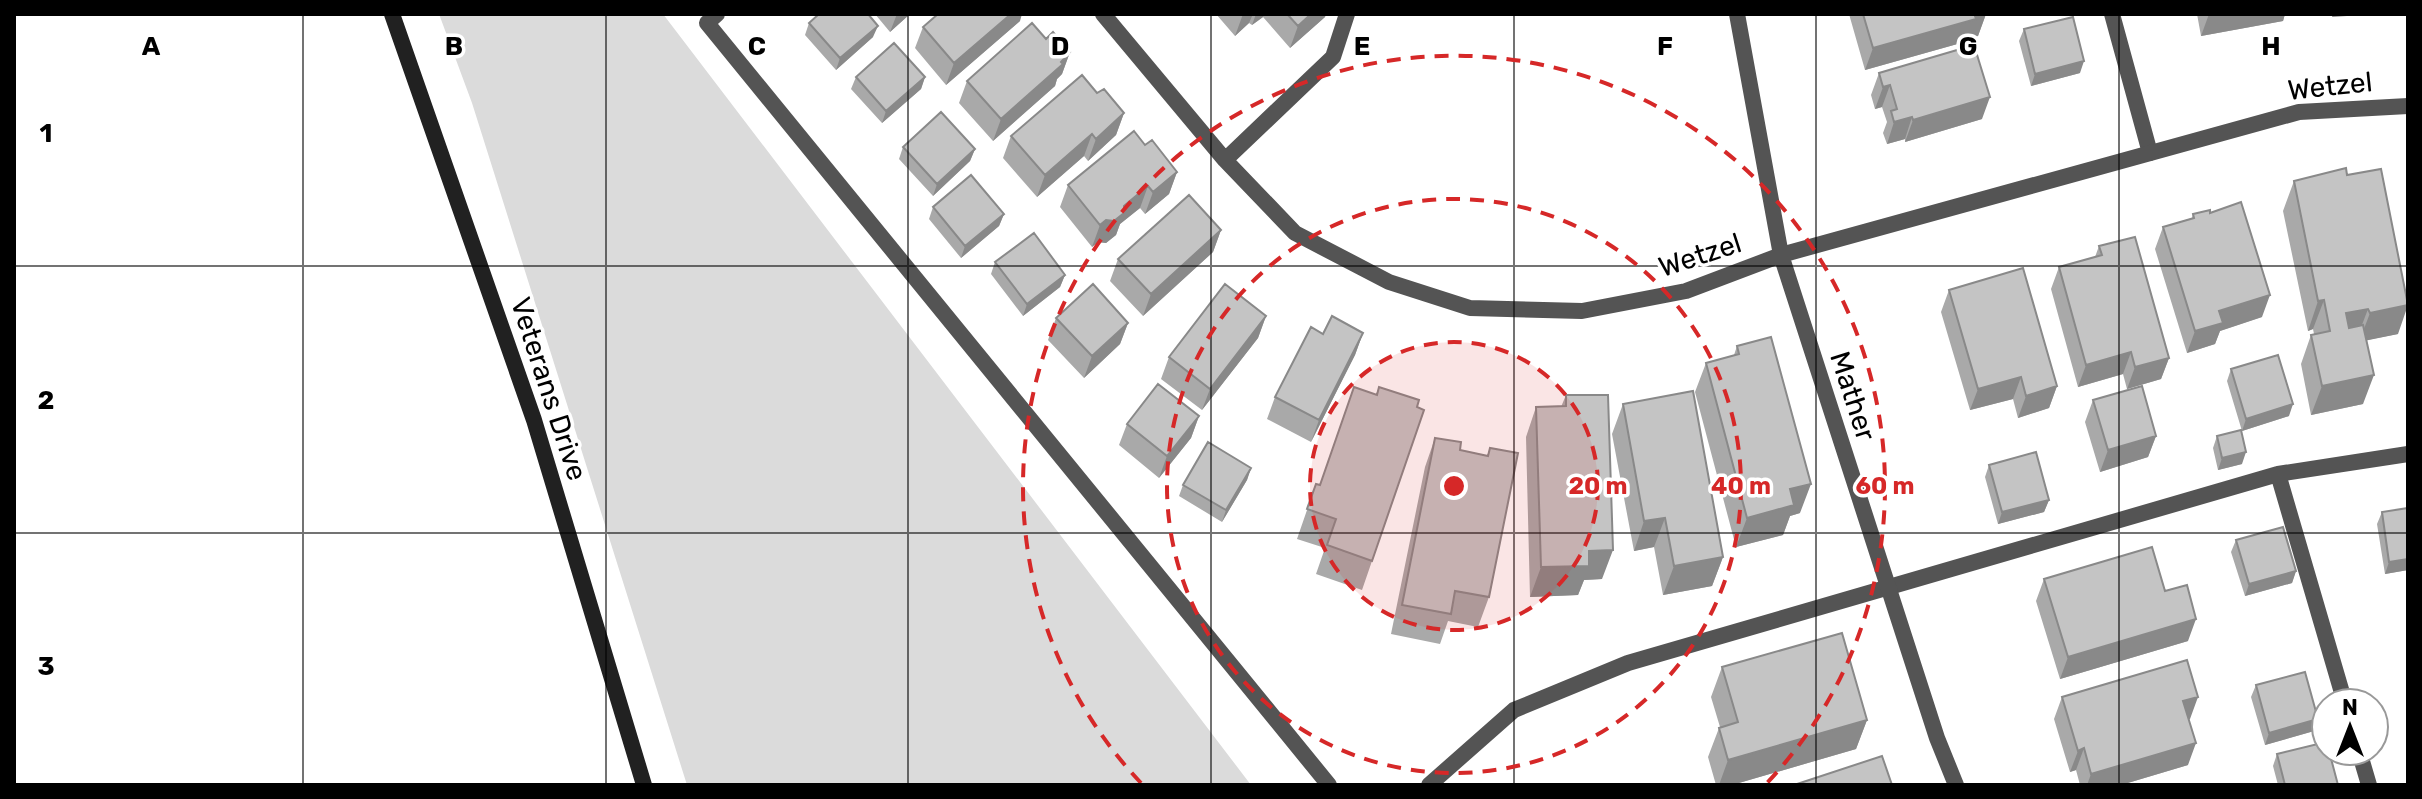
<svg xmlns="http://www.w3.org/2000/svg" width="2422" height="799" viewBox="0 0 2422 799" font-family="Rubik,sans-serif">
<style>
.green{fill:#dbdbdb}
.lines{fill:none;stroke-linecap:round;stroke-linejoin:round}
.lane{stroke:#545454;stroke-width:16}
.street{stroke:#545454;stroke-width:16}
.secondary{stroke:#212121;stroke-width:16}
.wall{fill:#a9a9a9}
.shaded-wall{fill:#898989}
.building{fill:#c4c4c4;stroke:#898989;stroke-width:2}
.grid{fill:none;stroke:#000;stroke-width:2;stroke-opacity:0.55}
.ring{fill:none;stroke:#d62828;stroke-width:4;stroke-dasharray:14 10}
.labels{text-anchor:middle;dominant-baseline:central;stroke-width:7;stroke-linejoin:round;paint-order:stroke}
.street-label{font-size:28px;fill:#000;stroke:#fff}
.grid-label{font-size:26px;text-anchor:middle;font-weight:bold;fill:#000;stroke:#fff;stroke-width:7;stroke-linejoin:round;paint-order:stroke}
.centre{fill:#d62828;stroke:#fff;stroke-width:4}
.ring-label{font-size:24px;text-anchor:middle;font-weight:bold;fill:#d62828;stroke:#fff;stroke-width:7;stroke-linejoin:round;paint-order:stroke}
</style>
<rect width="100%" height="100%" fill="#fff"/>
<path class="green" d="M439 14H663L1251 785H687L472 103Z"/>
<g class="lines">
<path class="lane" d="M717 14 707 23 1329 785
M2112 14 2150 153
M2278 474 2345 703
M2359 751 2369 785
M1429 785 1514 710 1628 663 2278 474 2408 454"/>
<path class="street" d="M1103 14 1225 160 1295 233 1389 282 1470 308 1582 311 1686 291 1781 255 2299 112 2408 106
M1737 14 1781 255 1937 738 1956 785
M1225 160 1333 57 1347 14"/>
<path class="secondary" d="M392 14 534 420 644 785"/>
</g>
<path class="wall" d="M875 14H910L890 32Z
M1216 14H1326L1325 17 1290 48 1263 17 1252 25 1249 23 1235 36Z
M1849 14H1986L1978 36 1969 38 1968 41 1865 70Z
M2197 14H2285L2283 21 2201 36Z
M1020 21 946 85 915 48 923 27Z
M809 23 873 37 836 70 805 35Z
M2024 29 2080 73 2031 86 2019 41Z
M1046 39 1070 52 1062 74 1057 79 1055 86 993 141 959 103 967 81Z
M1879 73 1982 119 1905 142V139L1887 144 1883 133 1887 122 1882 107 1875 109 1871 95Z
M856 77H925L921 89 882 123 851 89Z
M1097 93 1124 113 1116 135 1088 161 1084 156 1037 197 1003 158 1011 136Z
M1145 145 1177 172 1169 194 1145 214 1140 208 1120 224 1116 235 1106 243 1098 242 1092 247 1060 207 1068 185Z
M903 147 975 149 970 161 933 196 899 159Z
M2347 175 2398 334 2367 340 2363 404 2311 415 2301 364 2311 335 2314 334 2313 329 2308 331 2283 211 2294 181Z
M933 207 1004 214 999 226 961 258 929 219Z
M2210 213 2262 317 2220 331 2215 344 2187 353 2155 249 2163 227 2192 218 2193 214Z
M1221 230 1213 252 1143 316 1110 281 1118 259Z
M2099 246 2169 358 2161 379 2127 389 2123 374 2078 387 2051 289 2059 267 2095 257Z
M995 262 1065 275 1060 287 1023 316 991 274Z
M1949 290 2057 386 2049 408 2018 418 2013 399 1970 410 1941 312Z
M1266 316 1258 338 1202 410 1161 379 1169 357Z
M1056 318 1128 323 1120 344 1084 378 1048 340Z
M1363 333 1355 355 1311 442 1267 419 1275 397 1323 334Z
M1737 346 1800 513 1790 516 1783 535 1736 547 1695 392 1706 363 1734 355Z
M2231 369 2289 416 2242 431 2227 381Z
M1379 387 1417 407 1372 561 1362 590 1316 574 1325 548 1297 539 1316 484 1320 485 1376 394Z
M1566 395 1602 579 1584 580 1578 595 1530 597 1526 437 1536 407H1561Z
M2093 400 2156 436 2148 457 2100 472 2085 422Z
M1623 404 1723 557 1712 586 1663 595 1654 547 1634 551 1612 434Z
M1199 416 1191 438 1159 478 1119 445 1127 424Z
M2217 436 2242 464 2218 470 2213 448Z
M1435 438 1460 450 1487 456 1490 448 1489 597 1478 627 1448 621 1440 644 1391 634 1425 467Z
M1989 465 2049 500 2044 512 1998 524 1985 477Z
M1251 468 1247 480 1222 522 1179 496 1183 485Z
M2382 512 2408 570 2385 574 2377 524Z
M2236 540 2296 571 2292 583 2245 596 2231 552Z
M2044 579 2165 591 2188 641 2060 679 2036 601Z
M2408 588V611L2406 594Z
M1722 667 1867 720 1856 749 1732 785H1716L1708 757 1719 728 1720 727 1711 697Z
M2256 685 2318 719 2314 731 2265 745 2251 697Z
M2062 697 2190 719 2189 720 2188 765 2121 785H2080L2076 770 2070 772 2054 719Z
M2277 754 2338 785H2278L2273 766Z"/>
<path class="shaded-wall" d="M897 14H910L890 32Z
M1011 14H1022L1020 21 946 85 954 63Z
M1243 14H1253L1249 23 1235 36Z
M1256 14H1264L1263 17 1252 25Z
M1311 14H1326L1325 17 1290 48 1298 26Z
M1986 14 1978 36 1969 38 1968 41 1865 70 1873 48 1975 16Z
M2209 14H2285L2283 21 2201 36Z
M2333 14H2377L2332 17Z
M878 26 873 37 836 70 840 58Z
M1070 52 1062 74 1057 79 1055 86 993 141 1001 119Z
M2084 61 2080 73 2031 86 2035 74Z
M925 77 921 89 882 123 886 111Z
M1890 85 1882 107 1875 109 1883 87Z
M1990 97 1982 119 1905 142 1913 120Z
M1124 113 1116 135 1088 161 1096 139Z
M1912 117 1905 139 1887 144 1894 122Z
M1092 134 1084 156 1037 197 1045 175Z
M975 149 970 161 933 196 937 184Z
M1177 172 1169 194 1145 214 1153 192Z
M1148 186 1140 208 1120 224 1116 235 1106 243 1098 242 1092 247 1100 225Z
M1004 214 999 226 961 258 965 246Z
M1221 230 1213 252 1143 316 1151 294Z
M1065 275 1060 287 1023 316 1027 304Z
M2270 295 2262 317 2220 331 2215 344 2187 353 2195 331 2219 311Z
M2324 300 2313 329 2308 331 2318 301Z
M2408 305 2398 334 2359 342 2370 313Z
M2368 309 2357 338 2335 343 2346 313Z
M1266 316 1258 338 1202 410 1210 389Z
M1128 323 1120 344 1084 378 1092 356Z
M1363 333 1355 355 1311 442 1319 420Z
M2131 352 2123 374 2078 387 2086 365Z
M2169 358 2161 379 2127 389 2135 367Z
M2374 375 2363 404 2311 415 2322 386Z
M2021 377 2013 399 1970 410 1978 389Z
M2057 386 2049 408 2018 418 2026 396Z
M2293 404 2289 416 2242 431 2246 419Z
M1199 416 1191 438 1159 478 1167 456Z
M2156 436 2148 457 2100 472 2108 450Z
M2246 452 2242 464 2218 470 2222 458Z
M1251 468 1247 480 1222 522 1226 510Z
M1811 484 1800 513 1790 516 1783 535 1736 547 1747 518 1790 489Z
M2049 500 2044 512 1998 524 2002 512Z
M1665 518 1654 547 1634 551 1644 521Z
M1613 550 1602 579 1584 580 1578 595 1530 597 1541 567 1589 551Z
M1723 557 1712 586 1663 595 1674 566Z
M2408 559V570L2385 574 2389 562Z
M2296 571 2292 583 2245 596 2249 584Z
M2196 619 2188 641 2060 679 2068 657Z
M2198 697 2190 719 2175 723 2183 701Z
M2318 719 2314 731 2265 745 2269 733Z
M1867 720 1856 749 1732 785H1719L1728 760Z
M2196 743 2188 765 2121 785H2087L2091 774Z
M2084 748 2076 770 2070 772 2078 751Z"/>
<path class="building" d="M819 14H868L878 26 840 58 809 23Z
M938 14H1011L954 63 923 27Z
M1287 14H1311L1298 26Z
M1863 14H1985L1975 16 1976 19 1873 48Z
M2073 17 2084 61 2035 74 2024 29Z
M1032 23 1046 39 1053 32 1070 52 1061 62 1063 64 1001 119 967 81Z
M894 43 925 77 886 111 856 77Z
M1974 45 1990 97 1913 120 1912 117 1894 122 1891 111 1897 109 1890 85 1883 87 1879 73Z
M1082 75 1097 93 1104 89 1124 113 1096 139 1092 134 1045 175 1011 136Z
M941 112 975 149 937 184 903 147Z
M1134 131 1145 145 1152 140 1177 172 1153 192 1148 186 1124 206V213L1114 221 1106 220 1100 225 1068 185Z
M2346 168 2347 175 2381 169 2408 305 2370 313 2368 309 2346 313 2349 328 2363 325 2374 375 2322 386 2311 335 2330 331 2324 300 2318 301 2294 181Z
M971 175 1004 214 965 246 933 207Z
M1189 195 1221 230 1151 294 1118 259Z
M2241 202 2270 295 2219 311 2223 323 2195 331 2163 227 2194 218 2193 214 2210 210V213Z
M1034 233 1065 275 1027 304 995 262Z
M2135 237 2169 358 2135 367 2131 352 2086 365 2059 267 2102 255 2099 246Z
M2023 268 2057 386 2026 396 2021 377 1978 389 1949 290Z
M1093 284 1128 323 1092 356 1056 318Z
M1225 284 1266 316 1210 389 1169 357Z
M1332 316 1363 333 1319 420 1275 397 1311 327 1323 334Z
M1771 337 1811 484 1790 489 1794 505 1747 518 1706 363 1739 354 1737 346Z
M2278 355 2293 404 2246 419 2231 369Z
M1158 384 1199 416 1167 456 1127 424Z
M2142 386 2156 436 2108 450 2093 400Z
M1354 387 1377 395 1379 387 1419 400 1417 407 1424 410 1372 561 1327 545 1336 519 1307 509 1316 484 1320 485Z
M1693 391 1723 557 1674 566 1665 518 1644 521 1623 404Z
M1566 395H1608L1613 550 1589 551V566L1541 567 1536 407 1566 406Z
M2241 430 2246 452 2222 458 2217 436Z
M1435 438 1461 442 1460 450 1488 456 1490 448 1518 453 1489 597 1455 591 1451 614 1402 605Z
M1208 442 1251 468 1226 510 1183 485Z
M2036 452 2049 500 2002 512 1989 465Z
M2408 508V559L2389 562 2382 512Z
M2283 527 2296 571 2249 584 2236 540Z
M2152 547 2165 591 2187 585 2196 619 2068 657 2044 579Z
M1842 633 1867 720 1728 760 1719 728 1738 722 1722 667Z
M2187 660 2198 697 2183 701 2196 743 2091 774 2084 748 2078 751 2062 697Z
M2305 672 2318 719 2269 733 2256 685Z
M2326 742V751H2329L2338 785H2285L2277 754Z
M1882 756 1892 785H1794Z"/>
<path class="grid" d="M303 14V785M606 14V785M908 14V785M1211 14V785M1514 14V785M1816 14V785M2119 14V785M14 266H2408M14 533H2408"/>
<circle cx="1454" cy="486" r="144" fill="#d62828" fill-opacity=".12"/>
<g class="ring">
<circle cx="1454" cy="486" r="144"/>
<circle cx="1454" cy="486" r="287"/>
<path d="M1141 783A431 431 0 1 1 1767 783"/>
</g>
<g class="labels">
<g class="street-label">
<text transform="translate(2330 86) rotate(-6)">Wetzel</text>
<text transform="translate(1700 255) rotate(-18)">Wetzel</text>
<text transform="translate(549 389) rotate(72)">Veterans Drive</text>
<text transform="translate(1853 396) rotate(72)">Mather</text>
</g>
</g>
<g class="grid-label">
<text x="151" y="55">A</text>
<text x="454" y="55">B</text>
<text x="757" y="55">C</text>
<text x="1060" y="55">D</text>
<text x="1362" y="55">E</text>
<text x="1665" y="55">F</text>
<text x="1968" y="55">G</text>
<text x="2271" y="55">H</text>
<text x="46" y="142">1</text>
<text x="46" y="409">2</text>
<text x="46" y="675">3</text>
</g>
<circle cx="1454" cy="486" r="12" class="centre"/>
<g class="ring-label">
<text x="1598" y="494">20 m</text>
<text x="1741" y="494">40 m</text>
<text x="1885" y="494">60 m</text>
</g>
<rect width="2422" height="799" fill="none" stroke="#000000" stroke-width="32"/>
<g transform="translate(2350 727)"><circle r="38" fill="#ffffff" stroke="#999999" stroke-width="2"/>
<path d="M0-6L14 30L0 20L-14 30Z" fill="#000000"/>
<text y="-12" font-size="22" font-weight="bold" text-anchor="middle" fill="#000000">N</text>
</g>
</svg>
